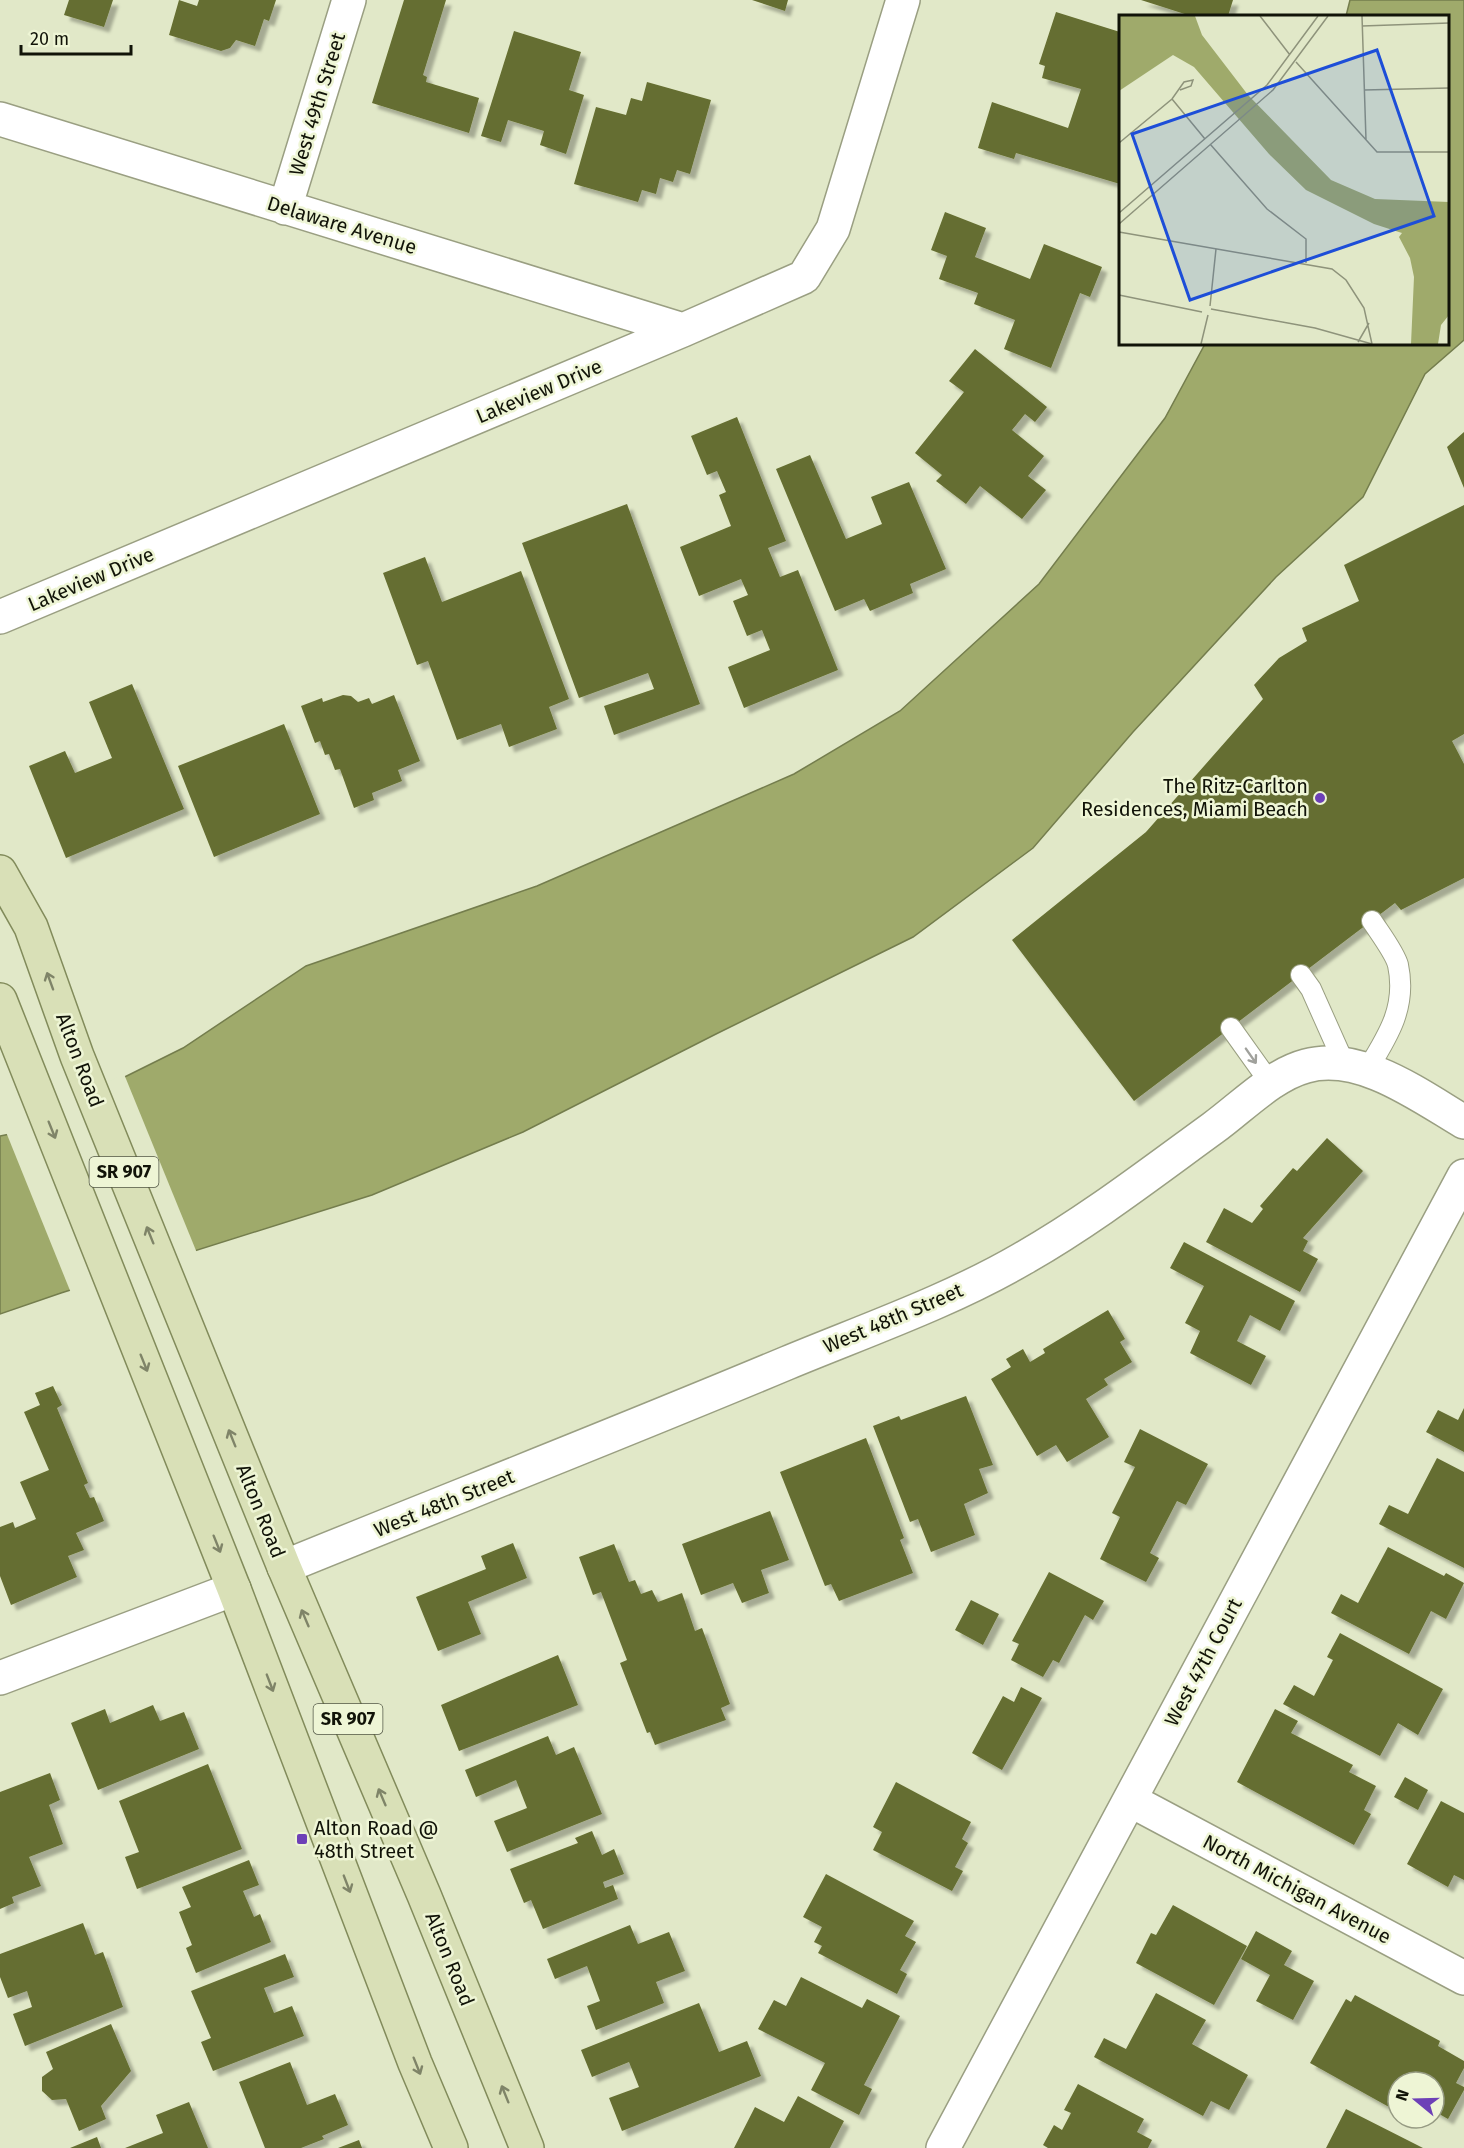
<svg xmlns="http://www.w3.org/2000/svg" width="1464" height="2148" viewBox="0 0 1464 2148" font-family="'Fira Sans',sans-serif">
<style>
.water{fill:#9faa6b;stroke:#747d4d;stroke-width:1.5}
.pier{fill:#e1e8c8}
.building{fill:#656e30;filter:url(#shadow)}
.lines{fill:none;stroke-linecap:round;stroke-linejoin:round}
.lane-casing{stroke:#9a9f82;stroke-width:22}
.street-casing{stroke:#9a9f82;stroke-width:36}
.primary-casing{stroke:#828b5b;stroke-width:36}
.lane{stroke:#fff;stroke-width:20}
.street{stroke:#fff;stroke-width:33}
.primary{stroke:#d9e0b7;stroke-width:33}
.oneway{stroke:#7f8468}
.oneway2{stroke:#a0a19c}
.poi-dot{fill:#6d40b7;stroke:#eef5d5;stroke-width:2}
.labels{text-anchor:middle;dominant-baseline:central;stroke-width:5;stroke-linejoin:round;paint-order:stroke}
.shield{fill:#eef5d5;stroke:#535746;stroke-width:1.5}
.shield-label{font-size:18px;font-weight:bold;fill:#111308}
.street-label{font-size:20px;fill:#111308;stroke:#eef5d5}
.poi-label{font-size:20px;fill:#111308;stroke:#eef5d5;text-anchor:end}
.inset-road{fill:none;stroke:#8e937b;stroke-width:1.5}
.view{fill:#1d4ed8;fill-opacity:0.15;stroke:#1d4ed8;stroke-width:3}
.inset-edge{fill:none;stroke:#111308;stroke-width:3}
</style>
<defs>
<filter id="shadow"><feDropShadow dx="5.5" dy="5.5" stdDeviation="1.5" flood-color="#0004"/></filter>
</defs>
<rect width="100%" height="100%" fill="#e1e8c8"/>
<path class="water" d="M1350 0H1464V340L1425 374 1363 497 1276 577 1133 732 1033 848 913 937 716 1034 523 1132 372 1195 61 1293 0 1314V1136L10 1134 183 1048 306 966 537 886 794 774 900 711 1039 584 1165 418 1205 344H1448V16H1346Z"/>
<path class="pier" d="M124 1074 197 1253 71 1293 6 1132Z"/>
<path class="building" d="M69 0H113L104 27 64 15Z
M179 0 197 6 199 0H276L269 21 264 19 255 46 236 40 230 48 221 51 169 35Z
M404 0H446L423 75 427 77 426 82 479 98 469 133 372 103Z
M752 0H788L785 11Z
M1141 0H1233L1228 16H1191Z
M1056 12 1120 32V184L1016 153 1014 159 978 148 992 102 1068 128 1081 89 1042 78 1045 66 1039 64Z
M514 31 581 52 569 90 584 95 566 154 540 145 544 131 508 120 501 142 481 136Z
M647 82 711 100 690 174 677 170 673 182 660 178 656 194 642 190 638 202 574 184 596 107 626 115 631 98 642 101Z
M945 212 986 228 975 257 1030 279 1044 244 1102 267 1090 297 1080 293 1051 368 1004 349 1015 320 974 304 978 293 939 279 947 256 931 250Z
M975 349 1047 407 1035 422 1025 414 1012 430 1044 456 1028 476 1046 490 1022 519 980 486 966 504 936 481 942 475 915 453 964 392 949 381Z
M737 417 786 541 768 548 780 577 798 570 838 670 744 708 728 667 770 650 762 630 747 636 733 601 748 595 741 579 699 596 680 547 731 526 719 495 726 492 717 471 707 475 691 436Z
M1464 432V488L1447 447Z
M810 455 846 539 882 524 871 497 909 482 946 569 910 584 913 593 870 611 864 599 835 611 776 469Z
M627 504 700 704 614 735 604 706 654 689 648 673 579 698 522 543Z
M1464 505V734L1452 741 1464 764V878L1401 910 1395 903 1134 1101 1012 940 1146 832 1263 699 1254 685 1279 658 1307 641 1302 628 1359 601 1344 565Z
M425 557 442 602 521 571 569 699 549 707 557 729 509 747 501 724 457 740 428 661 417 665 383 573Z
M132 684 184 809 66 858 29 766 65 751 75 773 112 758 89 702Z
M343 695 351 696 358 702 369 698 372 704 394 695 420 761 398 770 402 781 372 793 374 800 354 808 340 769 335 770 329 754 325 755 320 741 315 743 301 706 322 698 323 702Z
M284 724 320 814 214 857 178 766Z
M1327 1138 1363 1171 1303 1238 1308 1241 1303 1251 1318 1259 1300 1292 1206 1242 1224 1208 1252 1223 1263 1209 1260 1206 1293 1168 1297 1171Z
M1184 1242 1295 1301 1280 1331 1250 1315 1237 1341 1266 1356 1251 1385 1190 1353 1200 1331 1185 1323 1204 1286 1170 1268Z
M1108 1310 1125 1339 1120 1342 1132 1362 1104 1379 1108 1385 1086 1399 1109 1437 1067 1462 1056 1445 1037 1456 991 1379 1011 1367 1006 1359 1023 1349 1030 1362 1045 1353 1043 1349Z
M53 1386 62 1405 57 1408 88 1483 84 1485 90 1498 94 1497 104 1521 76 1533 84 1550 68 1556 77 1577 11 1605 0 1576V1527L13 1522 15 1528 36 1519 20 1482 49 1470 24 1412 40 1405 35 1393Z
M966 1396 993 1465 979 1469 988 1493 964 1504 975 1535 931 1552 918 1519 910 1522 873 1426 899 1416 901 1420Z
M1464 1408V1452L1426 1432 1438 1410 1458 1420Z
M1140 1429 1208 1464 1186 1505 1177 1501 1150 1553 1159 1558 1146 1582 1100 1559 1120 1517 1112 1513 1135 1467 1124 1462Z
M866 1438 904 1538 900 1540 913 1573 839 1601 831 1584 825 1586 780 1472Z
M1437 1458 1464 1472V1568L1379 1524 1389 1505 1408 1514Z
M770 1511 789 1560 761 1570 769 1593 742 1603 733 1583 701 1595 682 1544Z
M513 1543 527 1578 468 1602 481 1634 438 1651 416 1597 486 1569 481 1556Z
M614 1544 629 1582 635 1580 641 1594 652 1590 658 1602 682 1593 695 1631 702 1628 730 1704 721 1708 726 1720 655 1745 650 1732 647 1733 620 1663 627 1660 601 1592 593 1595 579 1557Z
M1388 1547 1444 1576 1446 1573 1464 1583 1446 1619 1431 1611 1409 1654 1331 1613 1341 1594 1358 1603Z
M1049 1572 1104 1601 1093 1620 1085 1615 1059 1663 1053 1660 1043 1677 1011 1660 1019 1644 1012 1641Z
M971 1600 999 1614 983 1645 955 1630Z
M1340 1633 1443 1689 1418 1735 1398 1723 1380 1756 1283 1704 1294 1685 1314 1696 1333 1660 1327 1657Z
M558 1655 578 1705 459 1751 441 1705Z
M1021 1687 1042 1698 1002 1770 972 1753 1003 1696 1014 1702Z
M153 1705 160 1721 184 1712 199 1749 98 1790 71 1723 105 1709 110 1723Z
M1275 1709 1298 1721 1291 1733 1353 1765 1349 1772 1376 1786 1364 1810 1371 1814 1354 1845 1237 1782Z
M548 1736 556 1755 574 1747 602 1814 507 1852 494 1821 527 1808 516 1780 476 1797 465 1770Z
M208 1764 242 1849 137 1889 125 1857 139 1852 119 1801Z
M50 1773 60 1800 49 1805 63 1844 29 1857 41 1886 12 1897 14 1903 0 1909V1792Z
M1405 1777 1428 1790 1418 1810 1394 1797Z
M896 1782 971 1822 962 1839 968 1843 955 1867 963 1871 952 1891 873 1850 882 1832 873 1827Z
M1441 1801 1464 1813V1880L1454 1875 1448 1887 1407 1864Z
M592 1831 602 1855 614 1849 624 1874 603 1882 605 1888 613 1885 618 1899 543 1929 531 1900 524 1903 510 1869 578 1843 575 1838Z
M249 1860 259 1885 243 1891 254 1917 260 1914 271 1942 196 1973 186 1948 192 1945 179 1912 191 1907 182 1887Z
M826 1874 914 1921 905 1936 916 1942 900 1970 907 1974 897 1994 818 1953 822 1946 814 1942 822 1927 803 1917Z
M1173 1905 1247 1946 1214 2005 1136 1963 1151 1933 1156 1935Z
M83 1923 95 1955 103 1952 123 2007 25 2046 13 2014 32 2007 27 1991 8 1998 0 1977V1954Z
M630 1925 638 1944 669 1932 685 1971 656 1982 664 2003 596 2030 587 2006 600 2001 587 1966 555 1979 547 1959Z
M1256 1931 1292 1951 1284 1965 1314 1981 1293 2020 1256 2001 1270 1975 1241 1959Z
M285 1954 294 1977 264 1988 274 2013 292 2006 304 2036 213 2071 201 2042 211 2038 191 1991Z
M801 1977 862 2008 867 1999 900 2016 864 2085 872 2089 859 2115 811 2090 825 2063 758 2029 774 2000 786 2006Z
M1156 1993 1206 2020 1192 2044 1248 2075 1229 2110 1211 2101 1203 2116 1094 2057 1104 2038 1126 2049Z
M1355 1995 1440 2041 1438 2046 1464 2061V2068L1456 2083 1464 2087V2090L1448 2119 1434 2111V2082H1398V2112L1310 2063 1346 1999 1351 2002Z
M699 2003 719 2052 747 2041 761 2076 622 2131 609 2098 639 2087 629 2062 592 2077 581 2050Z
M111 2024 131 2071 101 2106 106 2119 79 2131 66 2099 52 2100 42 2091V2077L53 2069 46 2052Z
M290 2062 307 2105 335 2094 348 2125 322 2136 324 2139 301 2148H265L239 2082Z
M1078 2084 1144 2119 1137 2132 1152 2140 1148 2148H1048L1043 2145 1054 2125 1062 2130 1071 2113 1064 2110Z
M798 2096 844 2121 830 2148H734L755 2107 784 2122Z
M189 2102 208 2148H125L163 2133 156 2115Z
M1346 2109 1423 2148H1326Z
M97 2137 101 2148H70Z
M359 2140 362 2148H338Z"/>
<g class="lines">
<defs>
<path id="lane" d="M1301 975 1311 989 1344 1063
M1231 1028 1271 1084
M1367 1070C1388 1036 1407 1007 1398 965 1395 953 1379 932 1372 921"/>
<path id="street" d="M0 119 683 330
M285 208 349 0
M0 617 683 330 804 277 833 229 903 0
M284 1567C451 1499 620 1433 787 1363 864 1331 950 1301 1022 1259 1089 1221 1151 1173 1213 1128 1242 1107 1272 1075 1306 1066 1360 1051 1420 1096 1464 1122
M0 1678 234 1589
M1130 1800 1464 1978
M943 2148 1464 1176"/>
<path id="primary" d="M0 872 31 927 77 1056 284 1567 424 1895 527 2148
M0 1000 234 1589 415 2063 451 2148"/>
</defs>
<use href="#lane" class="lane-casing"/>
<use href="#street" class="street-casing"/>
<use href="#primary" class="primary-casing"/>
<use href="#lane" class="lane"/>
<use href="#street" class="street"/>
<use href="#primary" class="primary"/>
</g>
<defs><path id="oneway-shaft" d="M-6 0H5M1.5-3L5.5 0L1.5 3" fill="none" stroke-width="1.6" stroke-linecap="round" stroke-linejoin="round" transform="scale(1.5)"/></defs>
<g class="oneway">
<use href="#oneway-shaft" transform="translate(50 981) rotate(-110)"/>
<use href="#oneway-shaft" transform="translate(52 1130) rotate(68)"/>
<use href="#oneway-shaft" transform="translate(150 1235) rotate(-112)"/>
<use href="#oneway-shaft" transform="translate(144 1363) rotate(68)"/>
<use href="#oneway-shaft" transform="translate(232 1438) rotate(-112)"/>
<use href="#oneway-shaft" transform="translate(217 1544) rotate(68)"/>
<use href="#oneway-shaft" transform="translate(305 1618) rotate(-113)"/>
<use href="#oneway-shaft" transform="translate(270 1683) rotate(69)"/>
<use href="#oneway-shaft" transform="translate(382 1797) rotate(-113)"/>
<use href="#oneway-shaft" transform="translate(347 1884) rotate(69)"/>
<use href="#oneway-shaft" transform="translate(417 2066) rotate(68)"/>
<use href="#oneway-shaft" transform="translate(505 2094) rotate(-112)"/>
</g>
<use class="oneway2" href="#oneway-shaft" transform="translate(1251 1056) rotate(55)"/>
<g class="poi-dot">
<circle cx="1320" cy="798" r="6"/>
<rect x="296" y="1833" width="12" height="12" rx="3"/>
</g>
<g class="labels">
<g class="shield">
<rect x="89.5" y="1157" width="69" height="30" rx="4.5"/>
<rect x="313.5" y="1704" width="69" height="30" rx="4.5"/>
</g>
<g class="shield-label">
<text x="124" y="1172">SR 907</text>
<text x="348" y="1719">SR 907</text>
</g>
<g class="street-label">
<text transform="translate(317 104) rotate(-73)">West 49th Street</text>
<text transform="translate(342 225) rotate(17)">Delaware Avenue</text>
<text transform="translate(539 391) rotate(-23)">Lakeview Drive</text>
<text transform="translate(91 579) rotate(-23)">Lakeview Drive</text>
<text transform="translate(80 1060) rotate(69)">Alton Road</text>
<text transform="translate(893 1318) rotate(-23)">West 48th Street</text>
<text transform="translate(444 1503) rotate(-22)">West 48th Street</text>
<text transform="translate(261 1511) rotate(68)">Alton Road</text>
<text transform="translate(1203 1662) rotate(-62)">West 47th Court</text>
<text transform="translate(1297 1889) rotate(28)">North Michigan Avenue</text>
<text transform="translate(450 1959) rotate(68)">Alton Road</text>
</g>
<g class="poi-label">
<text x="1308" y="786">The Ritz-Carlton<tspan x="1308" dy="23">Residences, Miami Beach</tspan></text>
<text x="314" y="1828" text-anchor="start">Alton Road @<tspan x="314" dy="23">48th Street</tspan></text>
</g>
</g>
<g transform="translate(1119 15)">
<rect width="330" height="330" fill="#e1e8c8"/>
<path d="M0 1H76L83 20 129 80 212 165 256 184 330 187V300L322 310 319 329H292L295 262 291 243 280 222 283 218 255 209 187 175 150 139 75 52 54 40 0 76Z" fill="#9faa6b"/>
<path class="inset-road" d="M141 1 171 40M243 1 247 125M243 11 330 8M177 47 258 137H330M245 75 330 73M53 84 86 124M0 128 53 84 65 67 74 65 72 71 61 75M91 129 148 194 187 224V248M0 198 148 70 199 1M0 209 154 75 209 1M0 217 213 254 227 265 245 293 253 329M0 280 83 297M91 291 97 234M92 294 196 313 253 329M239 327 250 308M82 329 89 300"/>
<path class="view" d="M258 35 315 201 71 285 13 119Z"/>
<rect width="330" height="330" class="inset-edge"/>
</g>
<g transform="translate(1416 2100) rotate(289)"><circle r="28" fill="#eef5d5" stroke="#969b83" stroke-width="1.5"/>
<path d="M0-4.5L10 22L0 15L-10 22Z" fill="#6d40b7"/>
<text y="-9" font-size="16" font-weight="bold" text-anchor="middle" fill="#111308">N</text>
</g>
<path d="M21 45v9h110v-9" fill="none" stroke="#111308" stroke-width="3"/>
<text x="30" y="45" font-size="18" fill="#111308" stroke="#eef5d5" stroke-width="4.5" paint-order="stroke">20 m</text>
</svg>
